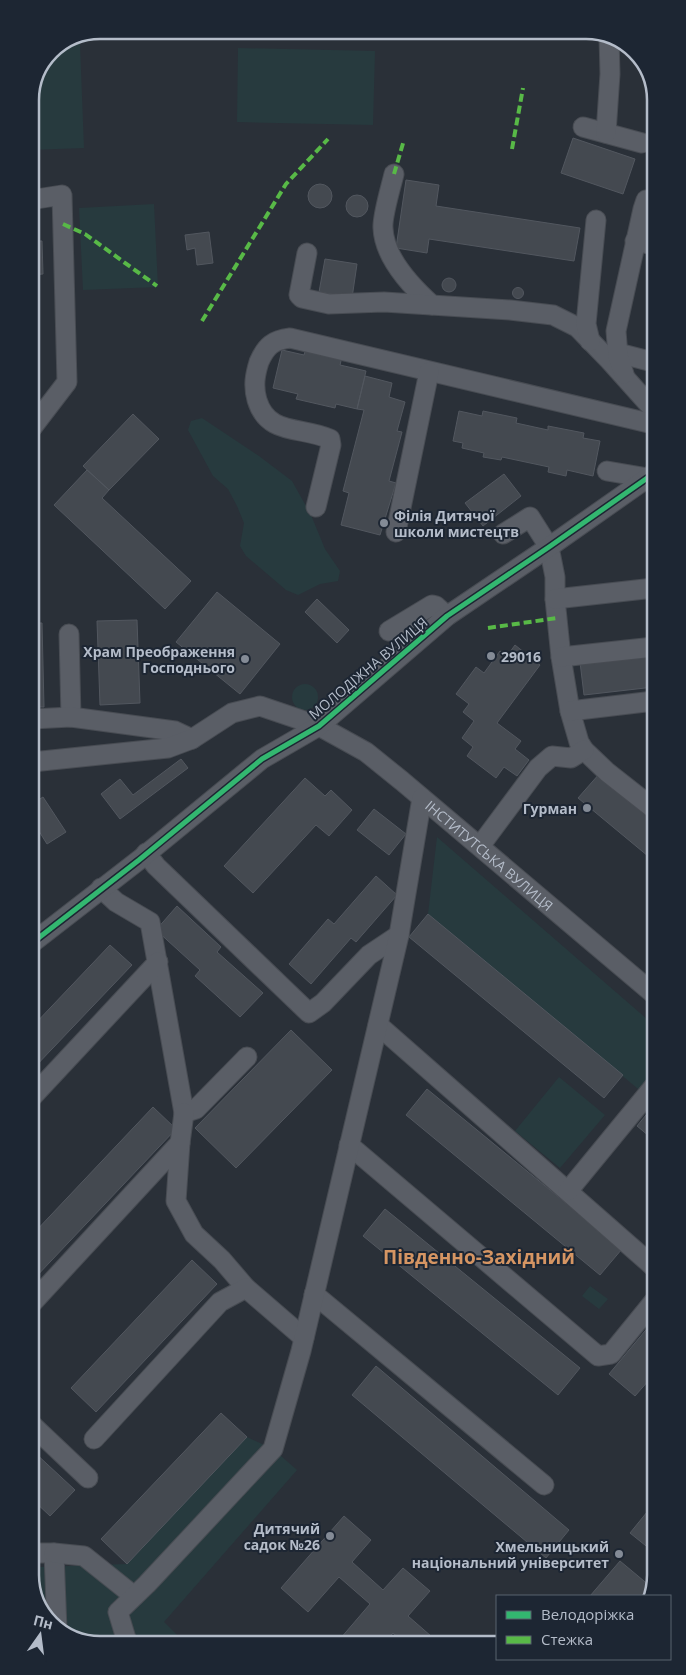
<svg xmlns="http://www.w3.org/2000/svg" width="686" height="1675" viewBox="0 0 686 1675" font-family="'Open Sans',sans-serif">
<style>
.green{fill:#273a3e}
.building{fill:#444950;stroke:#52575f}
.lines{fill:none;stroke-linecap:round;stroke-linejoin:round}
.minor-casing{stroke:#484c53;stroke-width:21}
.minor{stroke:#5a5e66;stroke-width:19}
.quiet{stroke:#58b947;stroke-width:4;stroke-dasharray:8 4;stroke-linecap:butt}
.cycleway-casing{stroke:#1d2633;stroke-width:8}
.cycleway{stroke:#33b770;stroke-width:5}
.poi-dot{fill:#848b96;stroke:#1d2633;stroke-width:2}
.labels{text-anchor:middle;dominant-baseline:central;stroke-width:4;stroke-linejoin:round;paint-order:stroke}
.poi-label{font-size:14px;font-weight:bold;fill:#b4bcc9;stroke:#1d2633;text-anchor:end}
.street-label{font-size:14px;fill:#b4bcc9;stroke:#1d2633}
.district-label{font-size:19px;font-weight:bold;fill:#d59563;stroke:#1d2633}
.rim{fill:none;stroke:#b4bcc9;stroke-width:2.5}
</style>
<rect width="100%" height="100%" fill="#2a3038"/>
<path class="green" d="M65 44H80L84 148 30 150V95L51 50Z
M238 48 375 51 373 125 237 122Z
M154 204 158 287 83 290 79 208Z
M202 418 259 456 292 481 311 515 325 549 340 571 338 581 320 584 298 595 286 590 246 556 240 546 244 523 237 506 228 489 213 476 188 430 191 421Z
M292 697a13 13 0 1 1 26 0a13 13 0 1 1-26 0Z
M437 837 655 1026V1103L428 914Z
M559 1077 605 1115 560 1168 515 1131Z
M590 1286 608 1299 599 1309 582 1296Z
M247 1437 273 1449 297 1470 164 1622 186 1644 95 1645 57 1630 39 1605V1567L127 1564Z"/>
<path class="building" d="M573 138 635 159 623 194 561 173Z
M406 180 439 185 436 206 580 228 574 261 429 239 427 253 396 248Z
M308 196a12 12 0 1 1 24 0a12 12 0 1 1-24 0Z
M346 206a11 11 0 1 1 22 0a11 11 0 1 1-22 0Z
M209 232 213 263 197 265 195 248 187 250 185 235Z
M30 241H42L43 274 31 275Z
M325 259 357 264 352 298 319 292Z
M442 285a7 7 0 1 1 14 0a7 7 0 1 1-14 0Z
M512.5 293a5.5 5.5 0 1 1 11 0a5.5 5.5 0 1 1-11 0Z
M653 327V351L648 349Z
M306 348 342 357 340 365 366 371 357 409 336 404 335 408 296 399 298 394 273 388 282 350 304 355Z
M365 376 392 383 389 397 405 402 397 431 402 432 389 481 396 483 380 535 341 525 349 493 343 491 364 410 357 409Z
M459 411 482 416 483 411 517 418 516 423 548 430V426L584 433 583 438 600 441 593 476 567 470 566 476 548 472 549 467 502 457 501 460 483 457 484 453 462 448 463 443 453 441Z
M133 414 159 439 109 490 83 466Z
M87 470 109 490 102 498 191 581 165 609 54 505Z
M504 474 521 496 483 526 465 503Z
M31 521 36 527 31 532Z
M217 592 280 644 240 694 176 642Z
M317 599 349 630 337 643 305 612Z
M137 620 140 703 100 705 97 621Z
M31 623H42L44 707H32Z
M515 645 540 665 497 723 521 741 515 749 529 760 517 776 504 767 496 778 467 756 473 747 462 738 474 721 463 712 469 704 456 694 476 667 484 673 500 651 507 656Z
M654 653V687L584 695 580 662Z
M181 759 188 768 120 819 101 794 120 779 133 795Z
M600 773 654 818V861L578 798Z
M305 778 325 796 331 790 352 810 329 836 316 825 253 893 224 866Z
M43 797 66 832 47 844 32 820V804Z
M374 809 406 834 389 855 357 830Z
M376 876 397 895 356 942 351 938 311 984 289 964 328 919 334 924Z
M177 906 221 947 217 952 263 993 240 1017 195 976 200 970 156 930Z
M428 914 623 1075 604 1098 409 937Z
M110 945 132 965 32 1070V1027Z
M291 1030 332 1070 236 1168 195 1128Z
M427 1089 622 1249 600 1275 406 1115Z
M655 1104V1141L637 1126Z
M153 1107 176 1129 33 1280V1234Z
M385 1209 580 1368 558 1395 363 1236Z
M192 1260 217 1284 96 1412 71 1388Z
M655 1319 656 1372 635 1396 609 1374Z
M376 1366 569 1530 546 1558 352 1395Z
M221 1413 247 1437 127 1564 101 1539Z
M33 1451 75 1490 50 1516 33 1500Z
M656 1501V1554L630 1533Z
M344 1516 371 1540 352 1562 383 1590 403 1568 430 1591 408 1616 439 1643H401L402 1641 393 1633 384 1643H345L340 1639 370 1604 339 1577 308 1612 281 1588Z
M620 1561 650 1586 641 1596H590Z
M34 1567H39V1605L34 1597Z"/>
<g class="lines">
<defs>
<g id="minor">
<path d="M583 127 642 143"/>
<path d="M606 133 610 74 609 37"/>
<path d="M394 174C391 187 382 216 383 228 384 257 412 287 432 305"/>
<path d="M30 200 62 195 67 382 31 429"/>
<path d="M635 241 653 245"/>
<path d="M307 253 299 295 302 298 329 304 384 302 510 310 553 315 577 327 610 361 653 409"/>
<path d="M590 341 586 324 596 220"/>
<path d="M618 353 653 362"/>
<path d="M624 374 618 356 616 331 643 209 646 200 653 202"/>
<path d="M607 471 648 478"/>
<path d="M316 507 331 445 330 439C301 426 268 436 257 400 253 386 255 375 259 362 266 346 273 340 290 338L653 424"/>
<path d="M396 532 429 372"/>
<path d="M503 534 530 517 549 547 555 577V599L561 657 570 711 579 742 584 750 607 772 654 809"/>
<path d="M555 599 654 588"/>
<path d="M389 631 432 605 436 606 447 616"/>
<path d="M69 634 71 717"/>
<path d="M561 657 654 647"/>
<path d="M570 711 654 701"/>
<path d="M32 719 71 717 175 731 192 739"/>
<path id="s1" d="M32 762 168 748 192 739 232 713 260 706 319 726 366 752 402 781 655 995"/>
<path d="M480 846 538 768 552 756 571 758 584 750"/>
<path d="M146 853 156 866 309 1013 323 1003 369 955 399 935"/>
<path d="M101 888 116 902 150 922 184 1113 196 1109 247 1057"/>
<path d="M32 943 139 860 262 759 319 726 447 616 549 547 653 474"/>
<path d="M378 1025 655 1268"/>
<path d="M32 1097 158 962"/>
<path d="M180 1143 176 1201 194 1234 222 1260 246 1288"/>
<path d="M349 1145 598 1356 611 1354 655 1300"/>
<path d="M568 1191 655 1085"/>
<path d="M314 1294 544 1485"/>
<path d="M33 1302 180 1143 184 1113"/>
<path d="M33 1426 88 1478"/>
<path d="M94 1439 220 1302 246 1288 304 1338"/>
<path d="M34 1553H54L57 1630"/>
<path d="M54 1553 84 1556 134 1596"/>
<path d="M128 1645 118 1612 147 1584 273 1449 301 1351 399 935 422 798"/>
</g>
</defs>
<use href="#minor" class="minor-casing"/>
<use href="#minor" class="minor"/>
<path class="quiet" d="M527 35 534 30
M512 149 523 88
M394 174 404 140
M63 224 85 234 157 286
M202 321 286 184 328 139
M488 628 557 618"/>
<defs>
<path id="cycleway" d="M32 943 139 860 262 759 319 726 447 616 549 547 653 474"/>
</defs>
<use href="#cycleway" class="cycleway-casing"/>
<use href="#cycleway" class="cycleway"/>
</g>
<g class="poi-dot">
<circle cx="384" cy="523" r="5"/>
<circle cx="491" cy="656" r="5"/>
<circle cx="245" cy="659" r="5"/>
<circle cx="587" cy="808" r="5"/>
<circle cx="330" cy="1536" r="5"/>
<circle cx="619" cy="1554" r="5"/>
</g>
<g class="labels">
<g class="poi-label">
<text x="394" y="515" text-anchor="start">Філія Дитячої<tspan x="394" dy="16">школи мистецтв</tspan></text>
<text x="235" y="651">Храм Преображення<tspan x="235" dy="16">Господнього</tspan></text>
<text x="501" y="656" text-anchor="start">29016</text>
<text x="577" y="808">Гурман</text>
<text x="320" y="1528">Дитячий<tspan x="320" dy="16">садок №26</tspan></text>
<text x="609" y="1546">Хмельницький<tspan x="609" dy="16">національний університет</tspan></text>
</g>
<g class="street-label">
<text transform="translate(368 668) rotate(-40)">МОЛОДІЖНА ВУЛИЦЯ</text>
<text stroke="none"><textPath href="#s1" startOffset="516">ІНСТИТУТСЬКА ВУЛИЦЯ</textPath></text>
</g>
<g class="district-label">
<text x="479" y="1257">Південно-Західний</text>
</g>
</g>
<path d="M0 0H686V1675H0ZM100 39H586A61 61 0 0 1 647 100V1575A61 61 0 0 1 586 1636H100A61 61 0 0 1 39 1575V100A61 61 0 0 1 100 39Z" fill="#1d2633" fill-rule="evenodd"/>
<path class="rim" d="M100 39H586A61 61 0 0 1 647 100V1575A61 61 0 0 1 586 1636H100A61 61 0 0 1 39 1575V100A61 61 0 0 1 100 39Z"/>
<rect x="496" y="1595" width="175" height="65" fill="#1d2633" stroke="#59626f"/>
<rect x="506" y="1611" width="25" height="8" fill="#33b770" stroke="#59626f"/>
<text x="541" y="1620" font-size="15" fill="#b4bcc9">Велодоріжка</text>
<rect x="506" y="1636" width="25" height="8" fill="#58b947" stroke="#59626f"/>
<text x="541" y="1645" font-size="15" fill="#b4bcc9">Стежка</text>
<g transform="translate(40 1635) rotate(14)" stroke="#1d2633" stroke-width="4" paint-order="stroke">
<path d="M0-4L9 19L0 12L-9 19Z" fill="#b4bcc9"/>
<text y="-8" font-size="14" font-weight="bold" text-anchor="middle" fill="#b4bcc9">Пн</text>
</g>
</svg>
